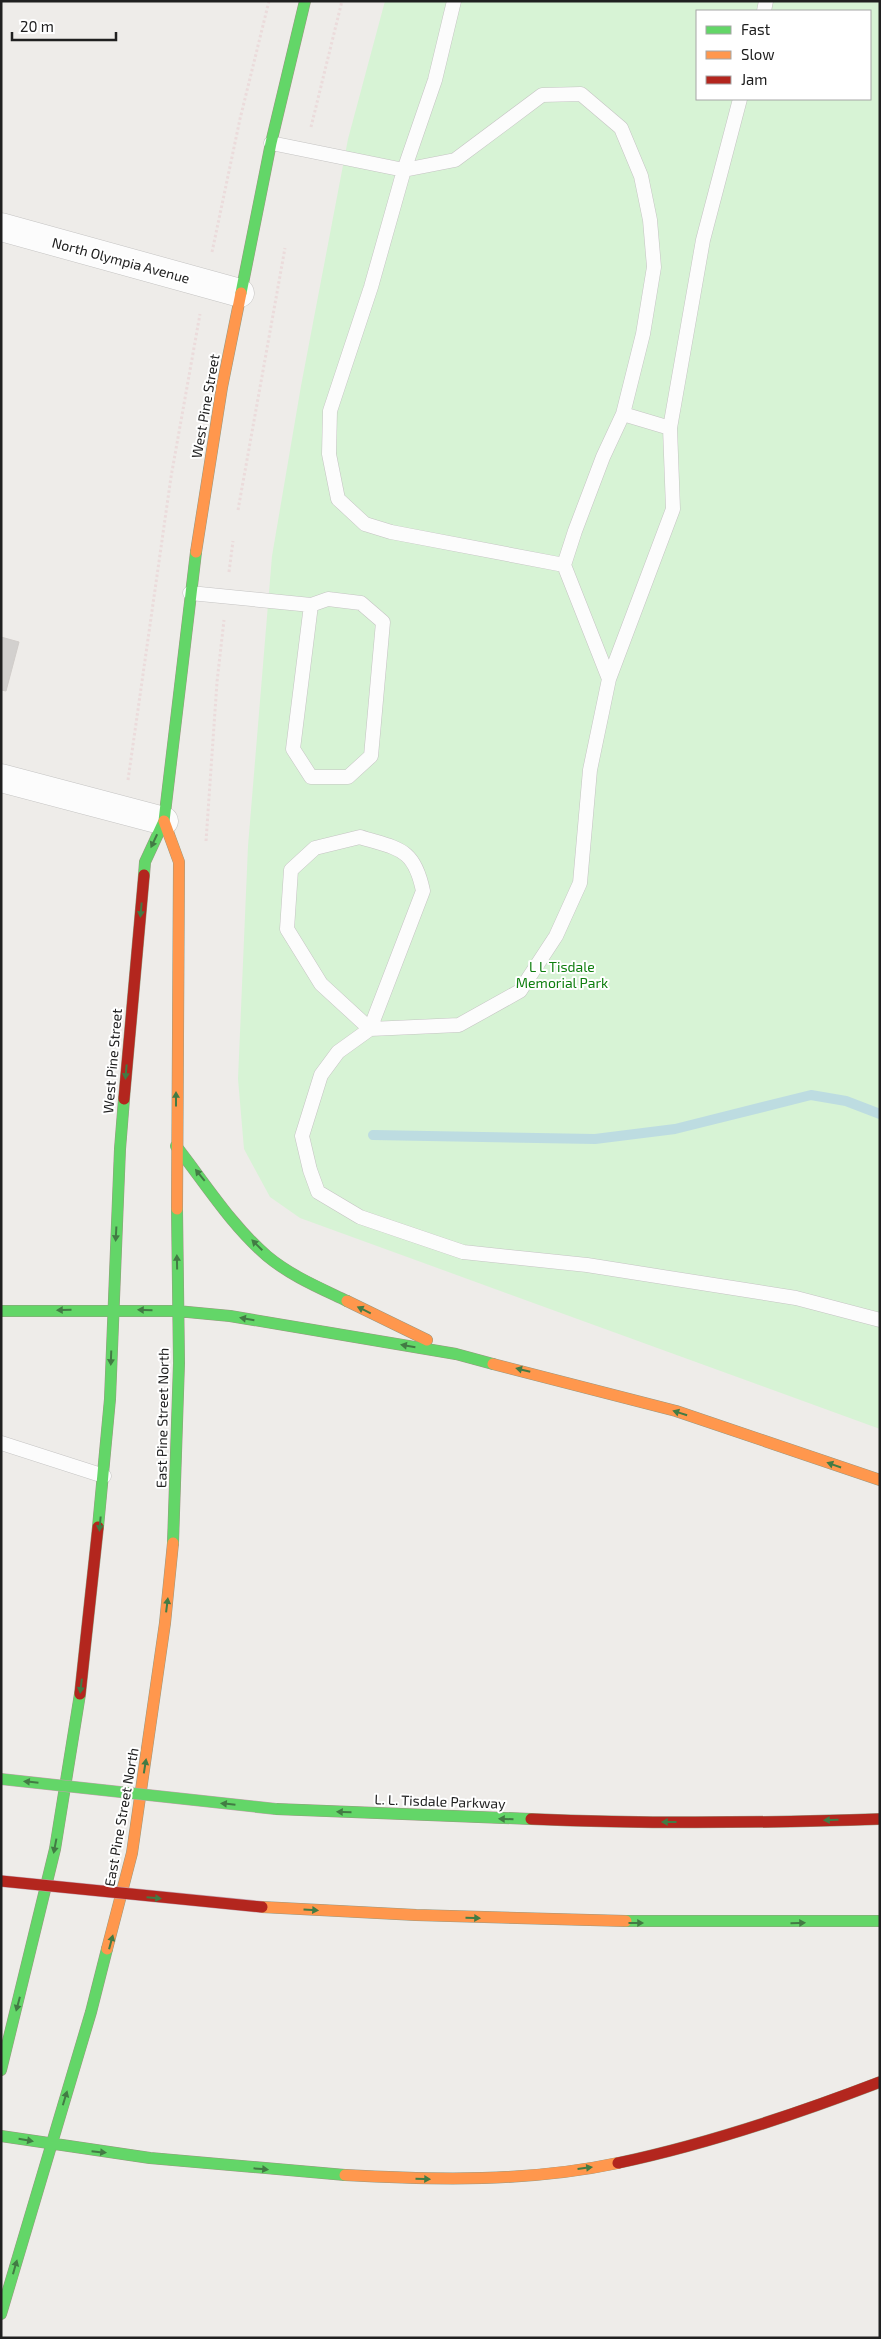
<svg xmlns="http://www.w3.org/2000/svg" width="881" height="2339" viewBox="0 0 881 2339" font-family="'Exo 2',sans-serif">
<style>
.park{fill:#d7f3d5;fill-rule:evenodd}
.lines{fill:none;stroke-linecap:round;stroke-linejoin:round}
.stream{stroke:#bddce1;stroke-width:10}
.building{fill:#d2d0ce;stroke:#d1cdca}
.lane-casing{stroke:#c5c4c3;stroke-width:15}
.street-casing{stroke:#c5c4c3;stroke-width:29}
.fast-casing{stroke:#989880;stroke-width:12}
.slow-casing{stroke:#989880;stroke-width:12}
.jam-casing{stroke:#989880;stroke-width:12}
.path{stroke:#ebdbdb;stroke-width:3;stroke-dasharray:2.5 2.5;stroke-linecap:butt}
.lane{stroke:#fcfcfc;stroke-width:14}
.street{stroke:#fcfcfc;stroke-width:28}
.fast{stroke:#63d668;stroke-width:11}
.slow{stroke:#ff974d;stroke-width:11}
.jam{stroke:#b3261e;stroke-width:11}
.fast-bridge-casing{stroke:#c3a1ad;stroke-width:12;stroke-linecap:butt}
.jam-bridge-casing{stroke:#c3a1ad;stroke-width:12;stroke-linecap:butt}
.fast-bridge{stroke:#63d668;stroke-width:11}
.jam-bridge{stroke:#b3261e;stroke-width:11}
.oneway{fill:#427b44}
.labels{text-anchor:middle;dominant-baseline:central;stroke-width:4;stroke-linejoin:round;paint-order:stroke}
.street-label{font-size:14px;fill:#202020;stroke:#fff}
.park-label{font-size:14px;fill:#0e7e0e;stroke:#fff}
</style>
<rect width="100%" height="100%" fill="#eeece9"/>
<path class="park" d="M385 1H880V1429L300 1218 270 1197 244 1149 238 1079 248 846 272 556 301 386 348 139ZM697 11H870V99H697Z"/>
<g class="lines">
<path class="stream" d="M373 1135 595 1139 675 1129 811 1095 846 1101 880 1114"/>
</g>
<path class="building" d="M1 637 19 642 6 691 1 690Z"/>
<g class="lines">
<defs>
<path id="lane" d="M454 1 435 80 404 170 371 287 330 411 329 454 338 499 365 524 391 532 564 565
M764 11 766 1
M740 99 703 240 670 428 673 509 609 679 590 770 580 883 556 936 520 991 459 1025 370 1029 338 1052 321 1075 302 1136 310 1170 318 1192 360 1217 463 1252 587 1265 796 1298 880 1320
M271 143 404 170 455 160 542 95 581 94 621 128 641 176 650 220 654 267 643 334 623 414 603 457 575 531 564 565 609 679
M623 414 670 428
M190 593 311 605 328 599 361 603 383 622 371 756 348 777H311L293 749 311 605
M360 837C398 849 414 847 423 891L370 1029 321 984 287 929 291 870 315 848Z
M1 1443 104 1476"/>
<path id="street" d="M1 227 240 293
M1 778 164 821"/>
<path id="fast" d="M241 293 271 143 305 1
M144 875 145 862 164 821 196 552
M176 1146C205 1183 231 1225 267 1256 291 1276 320 1288 347 1301
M1 1311H177L230 1316 456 1354 493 1364
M98 1527 110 1399 120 1149 124 1099
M173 1543 179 1363 177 1209
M276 1809 531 1819
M626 1921H880
M1 2070 55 1849 80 1694
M1 2136 150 2158 345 2175
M1 2314 91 2012 107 1949"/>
<path id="slow" d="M196 552 222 387 241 293
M164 821 179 862 177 1209
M347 1301 427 1340
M493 1364 676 1411 880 1480
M262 1907 416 1915 626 1921
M107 1949 132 1853 165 1623 173 1543
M345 2175C436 2180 529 2182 618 2163"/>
<path id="jam" d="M124 1099 144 875
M80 1694 98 1527
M531 1819C647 1824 764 1823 880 1819
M618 2163C708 2144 794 2115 880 2082"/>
</defs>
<use href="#lane" class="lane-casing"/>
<use href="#street" class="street-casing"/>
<use href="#fast" class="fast-casing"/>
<use href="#slow" class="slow-casing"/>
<use href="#jam" class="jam-casing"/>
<path class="path" d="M311 127 342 1
M212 252 240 119 269 1
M238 510 285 248
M229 572 233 541
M128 780 171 477 200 314
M206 841 217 682 224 620"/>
<use href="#lane" class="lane"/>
<use href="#street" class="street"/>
<use href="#fast" class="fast"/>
<use href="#slow" class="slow"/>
<use href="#jam" class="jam"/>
<defs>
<path id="fast-bridge" d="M1 1779 276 1809"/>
<path id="jam-bridge" d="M1 1881 262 1907"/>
</defs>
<use href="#fast-bridge" class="fast-bridge-casing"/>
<use href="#jam-bridge" class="jam-bridge-casing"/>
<use href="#fast-bridge" class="fast-bridge"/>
<use href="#jam-bridge" class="jam-bridge"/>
</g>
<defs><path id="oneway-solid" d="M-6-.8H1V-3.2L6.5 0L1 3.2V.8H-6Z" transform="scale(1.25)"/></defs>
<g class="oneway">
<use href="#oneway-solid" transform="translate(154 841) rotate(115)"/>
<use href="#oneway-solid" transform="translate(141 910) rotate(95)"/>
<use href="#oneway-solid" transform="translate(126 1072) rotate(95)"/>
<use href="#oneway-solid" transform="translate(176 1099) rotate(-90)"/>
<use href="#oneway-solid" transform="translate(200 1175) rotate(-129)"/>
<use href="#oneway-solid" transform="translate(116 1234) rotate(93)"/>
<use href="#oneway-solid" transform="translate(257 1245) rotate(-135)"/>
<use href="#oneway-solid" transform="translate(177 1262) rotate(-91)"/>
<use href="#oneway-solid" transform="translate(64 1310) rotate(179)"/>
<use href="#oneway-solid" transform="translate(145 1310) rotate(-179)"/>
<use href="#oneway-solid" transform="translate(364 1310) rotate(-154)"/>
<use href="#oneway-solid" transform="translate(247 1319) rotate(-170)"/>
<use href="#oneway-solid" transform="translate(408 1346) rotate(-170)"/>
<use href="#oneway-solid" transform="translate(111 1358) rotate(92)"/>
<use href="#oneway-solid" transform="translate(523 1370) rotate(-166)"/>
<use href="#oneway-solid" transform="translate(680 1413) rotate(-162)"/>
<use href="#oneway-solid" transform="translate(834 1465) rotate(-161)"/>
<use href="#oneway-solid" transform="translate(100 1524) rotate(95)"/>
<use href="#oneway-solid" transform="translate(167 1605) rotate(-83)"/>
<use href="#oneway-solid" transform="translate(81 1686) rotate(97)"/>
<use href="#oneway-solid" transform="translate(145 1766) rotate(-81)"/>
<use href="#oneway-solid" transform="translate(31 1782) rotate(-174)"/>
<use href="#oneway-solid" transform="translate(228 1804) rotate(-174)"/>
<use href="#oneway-solid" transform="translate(344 1812) rotate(-178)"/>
<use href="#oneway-solid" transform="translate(506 1819) rotate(-178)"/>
<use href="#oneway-solid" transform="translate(831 1820) rotate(178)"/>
<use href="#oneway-solid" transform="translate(669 1822) rotate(180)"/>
<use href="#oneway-solid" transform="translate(55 1846) rotate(101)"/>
<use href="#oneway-solid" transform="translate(154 1898) rotate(5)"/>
<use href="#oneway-solid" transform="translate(311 1910) rotate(4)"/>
<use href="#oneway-solid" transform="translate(473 1918) rotate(2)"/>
<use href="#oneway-solid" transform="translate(636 1923)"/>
<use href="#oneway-solid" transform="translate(798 1923) rotate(-1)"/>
<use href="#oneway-solid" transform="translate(111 1942) rotate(-75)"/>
<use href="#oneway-solid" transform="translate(18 2004) rotate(105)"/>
<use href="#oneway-solid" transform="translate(65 2098) rotate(-73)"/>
<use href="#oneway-solid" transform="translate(26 2140) rotate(10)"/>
<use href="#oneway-solid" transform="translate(99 2152) rotate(6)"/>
<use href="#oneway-solid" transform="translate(585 2168) rotate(-7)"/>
<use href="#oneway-solid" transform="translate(261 2169) rotate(5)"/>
<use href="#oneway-solid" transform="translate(423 2179) rotate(2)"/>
<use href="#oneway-solid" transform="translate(15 2267) rotate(-74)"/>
</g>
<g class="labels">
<g class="street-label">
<text transform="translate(121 260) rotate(15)">North Olympia Avenue</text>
<text transform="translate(205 406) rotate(-80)">West Pine Street</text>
<text transform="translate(112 1061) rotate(-85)">West Pine Street</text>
<text transform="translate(162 1418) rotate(-89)">East Pine Street North</text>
<text transform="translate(440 1801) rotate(2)">L. L. Tisdale Parkway</text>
<text transform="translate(121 1817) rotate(-80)">East Pine Street North</text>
</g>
<g class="park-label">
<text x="562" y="966">L L Tisdale<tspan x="562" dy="16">Memorial Park</tspan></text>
</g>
</g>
<rect width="881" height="2339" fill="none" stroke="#202020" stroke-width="5"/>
<rect x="696" y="10" width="175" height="90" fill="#ffffff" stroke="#a6a6a6"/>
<rect x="706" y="26" width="25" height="8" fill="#63d668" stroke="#a6a6a6"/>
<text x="741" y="35" font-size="15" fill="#202020">Fast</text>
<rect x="706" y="51" width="25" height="8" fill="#ff974d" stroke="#a6a6a6"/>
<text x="741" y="60" font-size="15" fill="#202020">Slow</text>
<rect x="706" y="76" width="25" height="8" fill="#b3261e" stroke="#a6a6a6"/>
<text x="741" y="85" font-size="15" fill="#202020">Jam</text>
<path d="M12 32v8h104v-8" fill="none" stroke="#202020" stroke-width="2.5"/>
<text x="20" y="32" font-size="15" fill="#202020" stroke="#ffffff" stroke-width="4" paint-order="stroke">20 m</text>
</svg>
